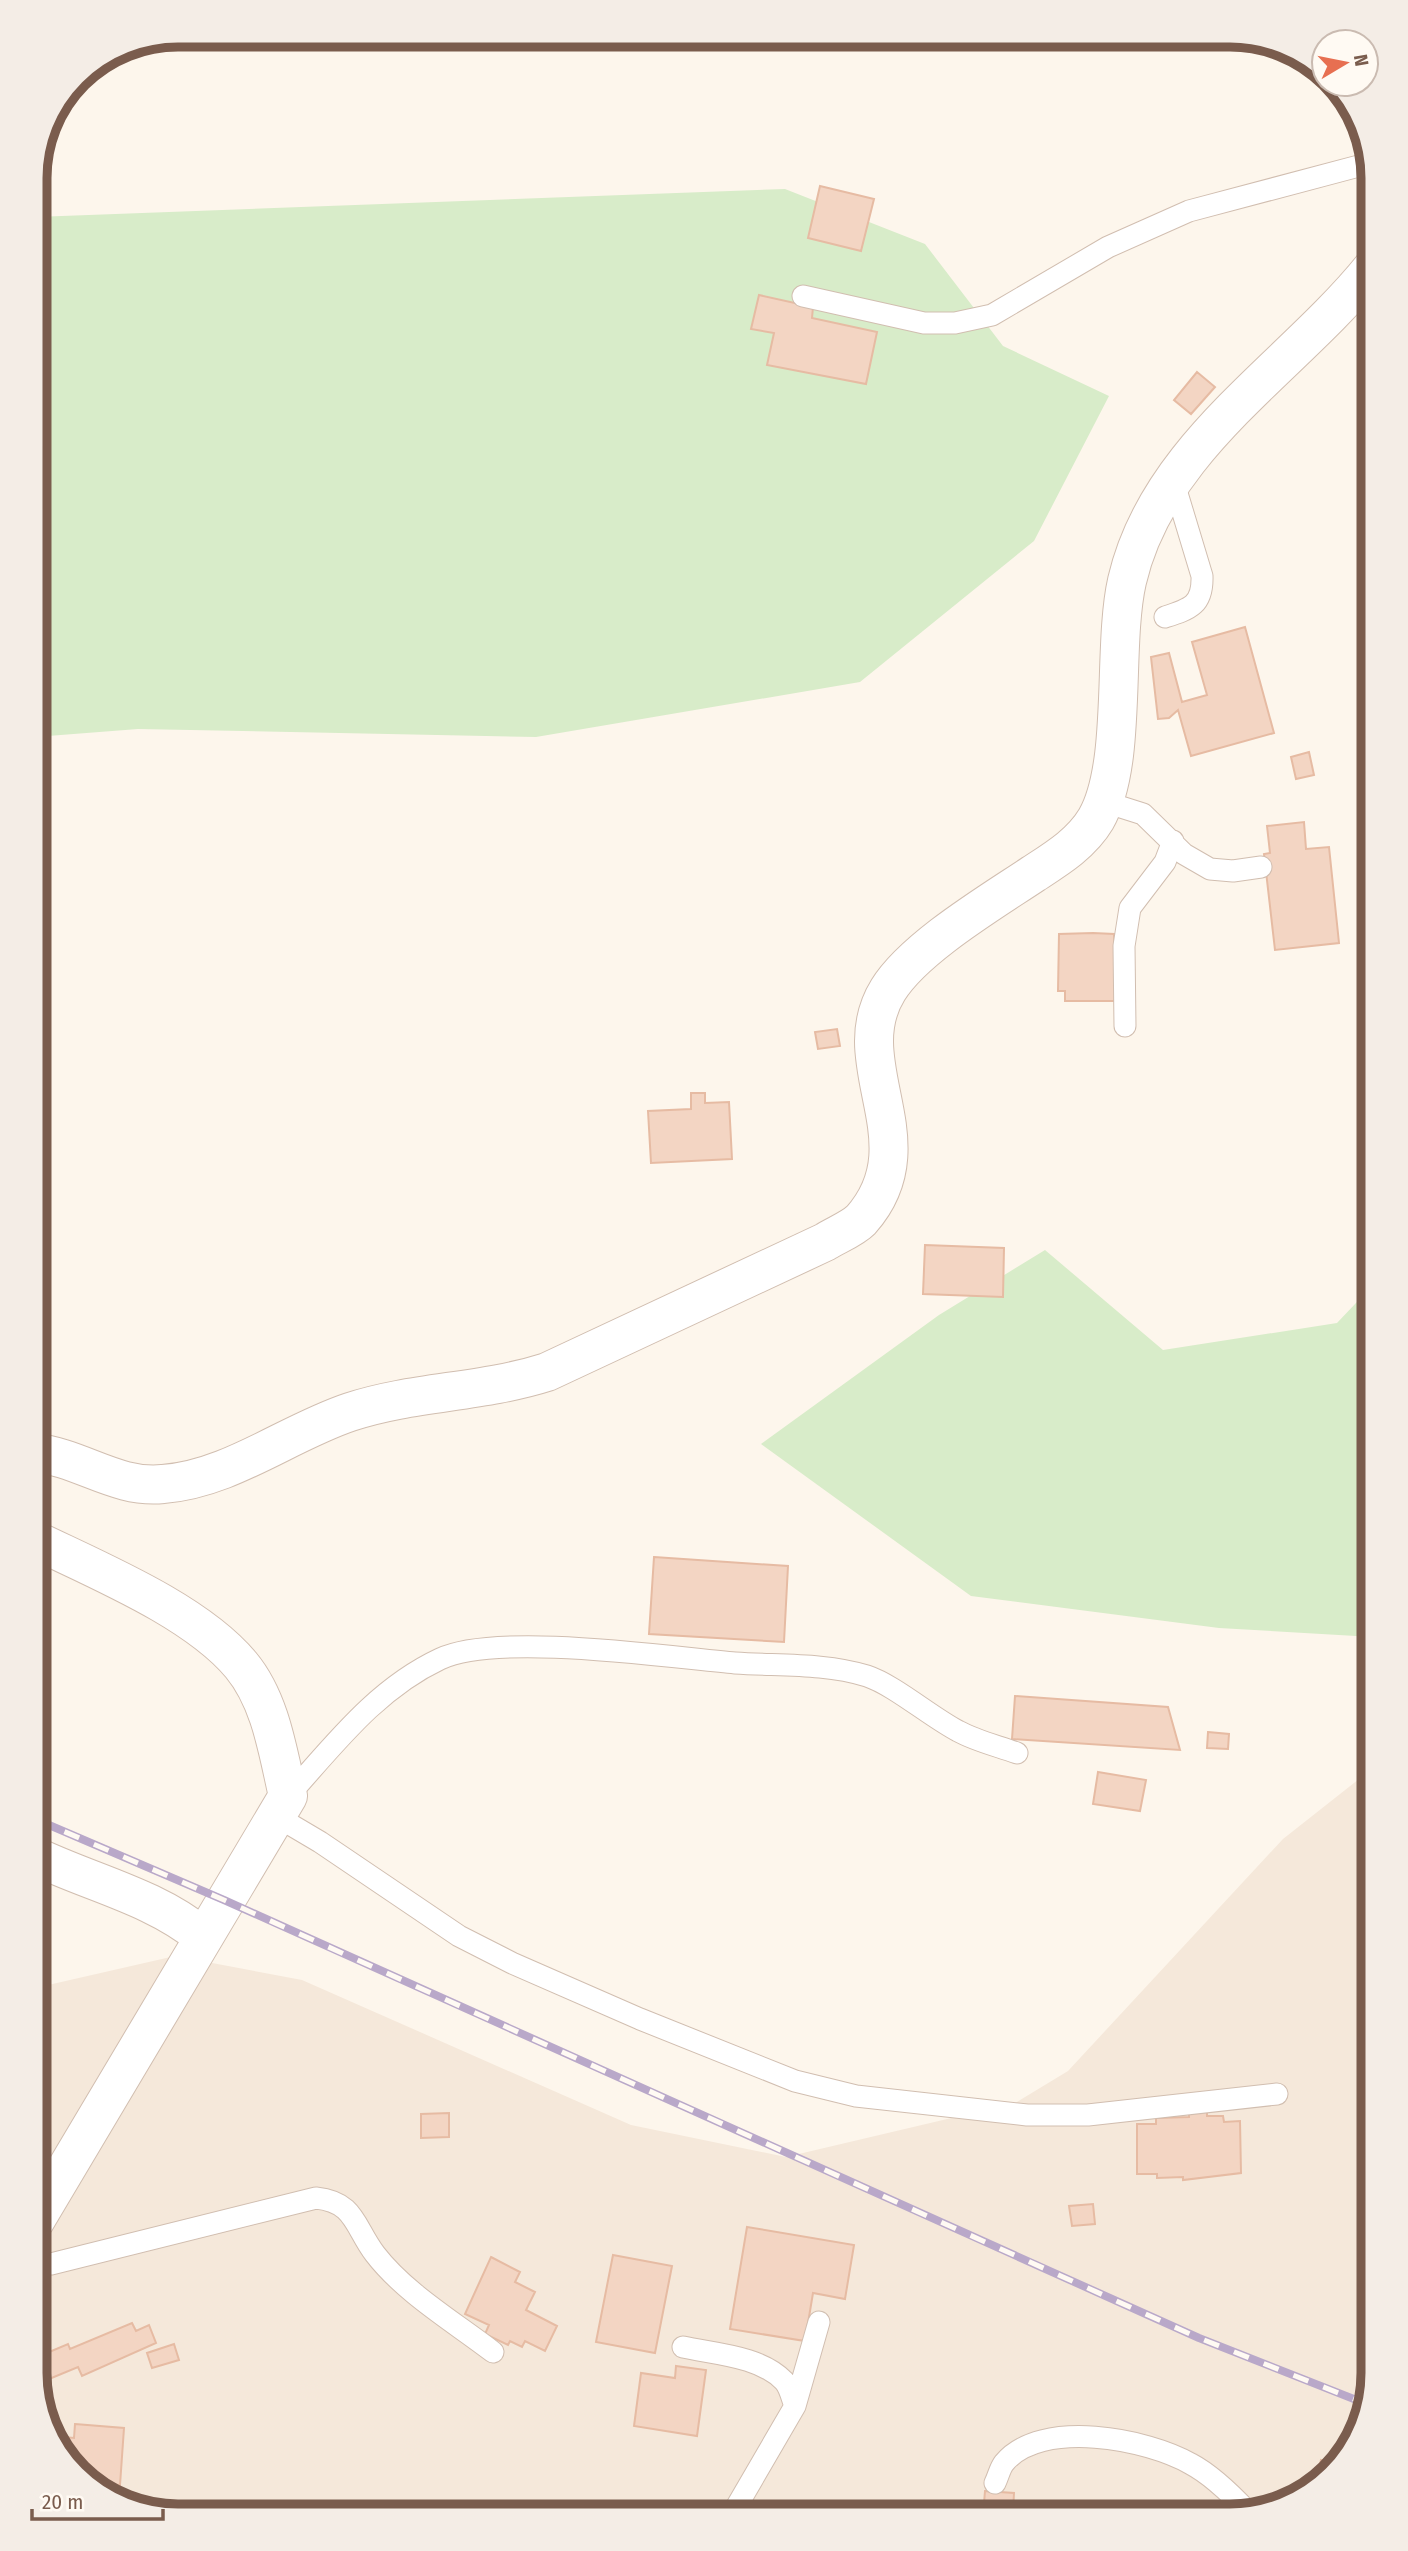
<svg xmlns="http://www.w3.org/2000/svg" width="1408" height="2551" viewBox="0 0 1408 2551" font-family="'Fira Sans Condensed',sans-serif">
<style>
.residential{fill:#f5e8da}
.green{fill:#d8ecc9}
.building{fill:#f3d5c3;stroke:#e6bba3;stroke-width:2}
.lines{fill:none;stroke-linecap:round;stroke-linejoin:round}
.service-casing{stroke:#d1beb0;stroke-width:23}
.minor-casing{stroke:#d1beb0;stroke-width:40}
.service{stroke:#fff;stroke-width:21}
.minor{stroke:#fff;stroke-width:38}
.rail-casing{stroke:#b9a8c9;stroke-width:8}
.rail{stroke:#fffaf3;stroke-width:5;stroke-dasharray:16;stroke-linecap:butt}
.rim{fill:none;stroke:#7a5c4d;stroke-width:9}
</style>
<rect width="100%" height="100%" fill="#fdf6ec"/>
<path class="residential" d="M1373 1768V2373L1349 2452 1285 2505 1229 2516H170L99 2492 46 2428 35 2372V1988L175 1956 302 1980 631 2125 786 2157 1015 2103 1068 2071 1283 1839Z"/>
<path class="green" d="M785 189 925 244 1003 346 1109 396 1034 541 860 682 536 737 138 729 35 737V217Z
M1045 1250 1163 1350 1337 1323 1373 1285V1637L1219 1628 971 1596 761 1444 939 1315Z"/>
<path class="building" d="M820 186 874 199 861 251 808 238Z
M759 295 813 307 812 318 877 332 866 384 767 365 774 333 751 329Z
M1197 372 1215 387 1191 414 1174 400Z
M1245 627 1274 733 1191 756 1178 710 1169 718 1158 719 1151 657 1169 653 1182 702 1207 695 1192 642Z
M1309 752 1314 775 1296 779 1291 757Z
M1304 822 1306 849 1329 847 1339 943 1275 950 1264 854 1270 853 1267 826Z
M1093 933 1114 934 1116 1001H1065V991H1058L1059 934Z
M837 1029 840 1046 818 1049 815 1032Z
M691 1093H705V1103L729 1102 732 1159 651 1163 648 1111 691 1109Z
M925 1245 1004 1248 1003 1297 923 1294Z
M654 1557 788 1566 784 1642 649 1634Z
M1015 1696 1168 1707 1180 1750 1012 1739Z
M1208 1732 1229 1734 1228 1749 1207 1748Z
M1098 1772 1146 1780 1140 1811 1093 1804Z
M1207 2108V2116H1223L1224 2122 1240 2121 1241 2173 1183 2180V2177L1157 2178V2174H1137V2124H1156V2118L1189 2117V2109Z
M449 2113V2137L421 2138V2114Z
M1093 2204 1095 2224 1072 2226 1069 2206Z
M747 2227 854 2245 845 2299 813 2293 805 2341 730 2329Z
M613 2255 672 2266 655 2353 596 2342Z
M491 2257 520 2272 515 2282 535 2292 526 2310 557 2326 545 2351 525 2341 522 2347 510 2341 508 2345 485 2334 489 2325 465 2314Z
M132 2323 136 2331 149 2325 156 2343 82 2376 78 2367 37 2384 35 2358 68 2344 70 2349Z
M174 2344 179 2360 152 2368 147 2353Z
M676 2366 706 2370 697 2436 634 2426 641 2373 675 2378Z
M75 2424 124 2428 120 2485 91 2483 53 2436 74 2438Z
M1321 2460 1335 2463 1316 2479Z
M985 2491 1014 2493 1013 2512H1018V2516H983Z"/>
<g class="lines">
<defs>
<path id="service" d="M803 296 924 323H955L992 315 1108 247 1189 211 1370 163
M1165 617C1190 609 1203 605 1202 576L1173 480
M1102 801 1143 814 1184 854 1210 869 1233 871 1261 867
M1125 1026 1124 946 1130 908 1165 862 1173 841
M288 1796C334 1745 376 1689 440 1659 496 1632 668 1657 735 1663 779 1666 825 1663 867 1676 894 1685 931 1717 958 1731 976 1741 998 1746 1017 1753
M276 1816 320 1842 459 1936 512 1963 640 2019 795 2081 856 2096 1027 2115H1088L1277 2094
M35 2261 51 2264 316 2198C355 2202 354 2226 375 2254 405 2293 454 2322 493 2352
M683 2347C715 2354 760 2356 784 2381 790 2387 792 2399 795 2406
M995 2483C998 2477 1000 2468 1004 2463 1041 2418 1148 2439 1191 2464 1212 2475 1232 2495 1248 2512
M731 2516 795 2406 819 2322"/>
<path id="minor" d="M35 1453C80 1457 116 1489 163 1484 230 1479 287 1433 350 1412 414 1391 481 1393 547 1372L825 1242C836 1235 852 1229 861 1220 930 1142 842 1064 888 990 914 948 991 902 1033 874 1056 859 1081 844 1096 819 1128 763 1112 647 1127 581 1158 446 1291 369 1373 267
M35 1856C91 1883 153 1896 202 1936
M35 2221 288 1796C278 1753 271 1701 241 1665 196 1611 99 1571 35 1540"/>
</defs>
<use href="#service" class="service-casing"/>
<use href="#minor" class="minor-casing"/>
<use href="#service" class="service"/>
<use href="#minor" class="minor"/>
<defs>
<path id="rail" d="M35 1819 224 1900 1199 2338 1364 2403"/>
</defs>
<use href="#rail" class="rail-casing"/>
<use href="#rail" class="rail"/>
</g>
<path d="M0 0H1408V2551H0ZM178 47H1230A131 131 0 0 1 1361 178V2373A131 131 0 0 1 1230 2504H178A131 131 0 0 1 47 2373V178A131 131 0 0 1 178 47Z" fill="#f4ede6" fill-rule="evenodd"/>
<path class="rim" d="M178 47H1230A131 131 0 0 1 1361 178V2373A131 131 0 0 1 1230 2504H178A131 131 0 0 1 47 2373V178A131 131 0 0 1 178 47Z"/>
<g transform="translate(1345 63) rotate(80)"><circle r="33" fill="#fffaf3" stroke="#cabbb1" stroke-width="2"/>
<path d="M0-5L12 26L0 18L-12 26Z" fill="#e76f51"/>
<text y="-10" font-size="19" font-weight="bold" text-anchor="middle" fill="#7a5c4d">N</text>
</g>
<path d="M32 2509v10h131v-10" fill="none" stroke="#7a5c4d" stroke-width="3.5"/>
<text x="42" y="2509" font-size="21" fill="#7a5c4d" stroke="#fffaf3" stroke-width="5" paint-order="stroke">20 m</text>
</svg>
